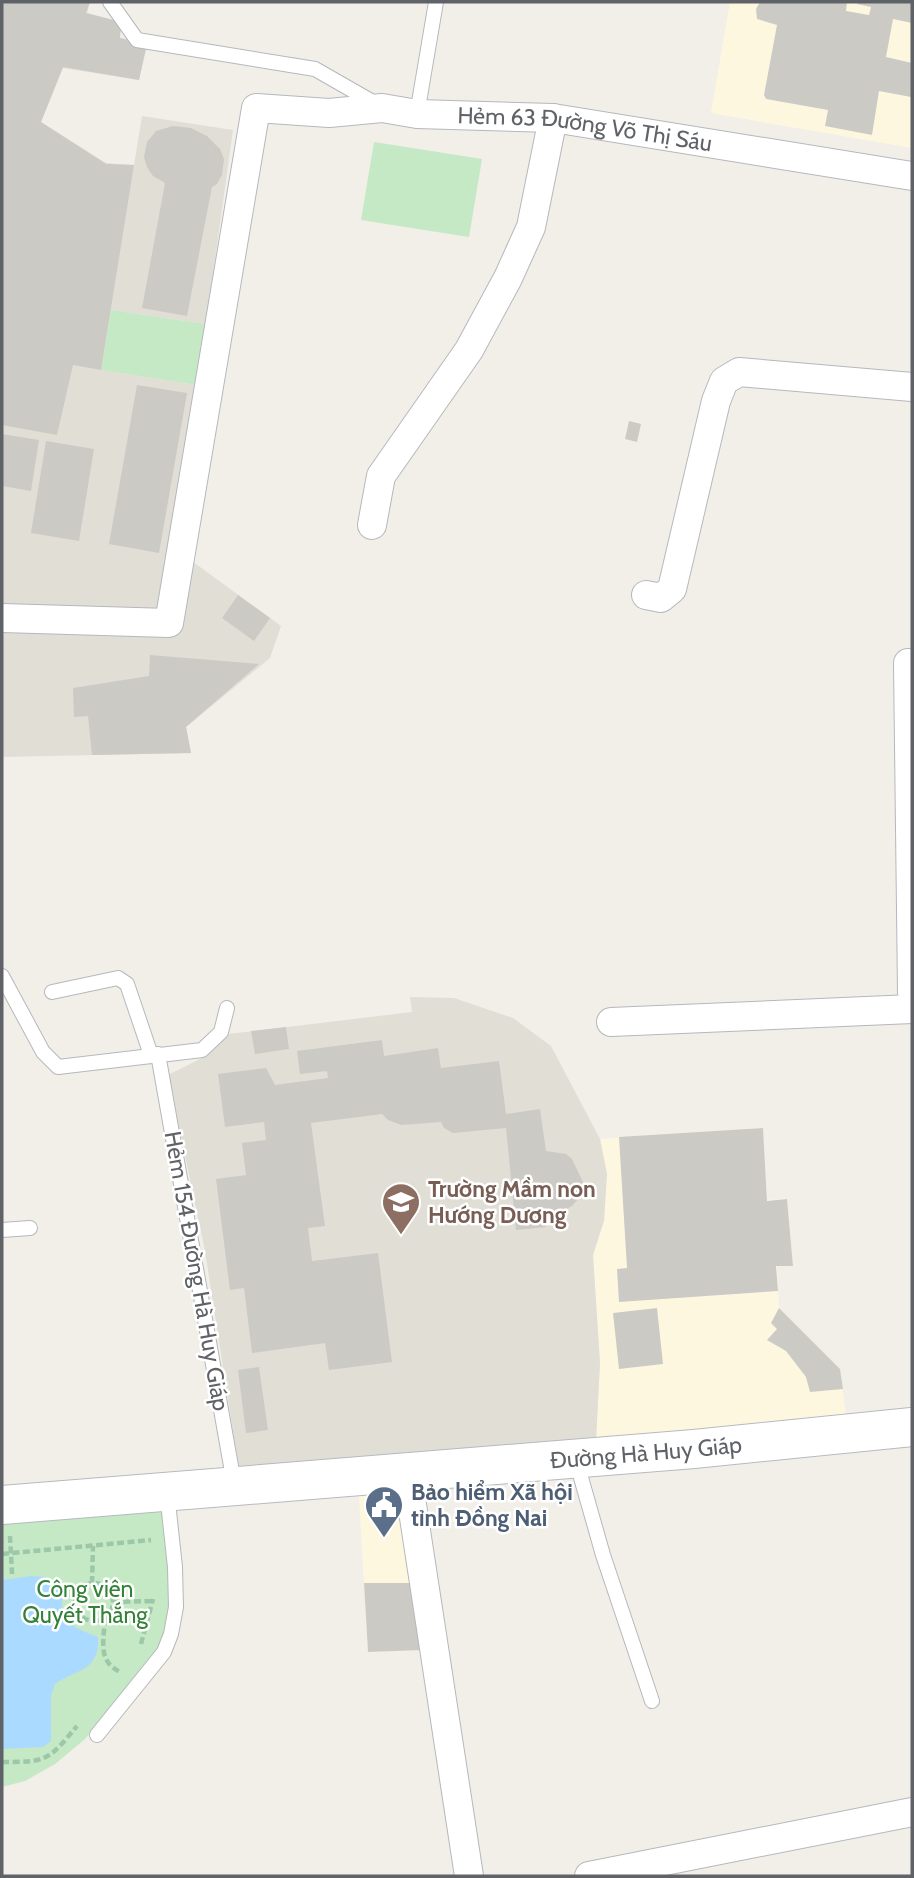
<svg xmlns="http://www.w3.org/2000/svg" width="914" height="1878" viewBox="0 0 914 1878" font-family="Cabin,sans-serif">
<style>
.commercial{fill:#fef7e0}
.education{fill:#e1ded6}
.green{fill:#c5e8c5}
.water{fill:#aadaff}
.building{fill:#cccac5}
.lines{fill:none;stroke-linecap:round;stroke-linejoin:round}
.service-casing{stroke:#b5b8bc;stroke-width:16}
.minor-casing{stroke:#b5b8bc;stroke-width:30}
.secondary-casing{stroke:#b6babf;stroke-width:40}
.path{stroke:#9cc7a9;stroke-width:4.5;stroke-dasharray:7 3.5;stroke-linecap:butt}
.service{stroke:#fff;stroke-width:14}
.minor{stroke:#fff;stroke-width:28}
.secondary{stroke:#fff;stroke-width:38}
.labels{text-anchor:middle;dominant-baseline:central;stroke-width:5;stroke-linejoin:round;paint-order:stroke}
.street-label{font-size:23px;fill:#5f6368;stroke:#fff}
.education-label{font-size:23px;font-weight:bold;fill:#785e54;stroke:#fff;text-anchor:start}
.service-label{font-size:23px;font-weight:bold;fill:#4e5e75;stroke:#fff;text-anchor:start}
.park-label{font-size:23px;fill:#348238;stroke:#fff}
</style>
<rect width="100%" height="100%" fill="#f1efe8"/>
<path class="commercial" d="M730 2H912V148L711 113Z
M763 1128 767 1200 787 1199 793 1266H777L779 1308 840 1369 846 1417 596 1441 600 1363 593 1255 604 1221 607 1174 600 1139Z
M399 1489 424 1650 368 1652 359 1496Z"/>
<path class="education" d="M15 2H90L87 13 121 22 120 38 147 44 139 80 63 68 41 122 106 163 134 165 142 116 233 130 206 324 111 310 101 370 197 385 163 617 2 611V4Z
M185 556 281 626 270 658 186 727 191 753 2 757V625L169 630Z
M410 997 454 998 513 1018 551 1046 600 1139 607 1174 604 1221 593 1255 600 1363 596 1441 239 1470 205 1251 168 1075 206 1056 228 1034 412 1012Z"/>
<path class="green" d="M374 142 482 159 469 237 361 220Z
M111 310 206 324 197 385 101 370Z
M162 1510 170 1586 167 1621 159 1648 85 1739 55 1764 25 1781 2 1787V1522Z"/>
<path class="water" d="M31 1576 46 1577 63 1583C65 1591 62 1598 62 1606 62 1625 83 1631 98 1637 100 1671 77 1669 55 1684L51 1696V1741L43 1747 2 1749V1580Z"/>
<path class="building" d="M15 2H90L86 13 121 22 120 38 147 44 139 80 63 67 41 122 106 164 134 165 101 370 73 365 57 435 2 425V4Z
M760 2H847L846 11 869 15 871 7 857 4 858 2H912V23L893 19 886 57 912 63 911 97 879 91 872 135 825 126 828 110 766 99 764 95 777 25 757 19 756 9Z
M173 126 191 128 207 136 220 149 224 159 222 175 217 184 212 187 187 316 142 308 165 183 153 176 147 167 144 157 147 142 156 131Z
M137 385 187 393 159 553 109 544Z
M629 421 641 424 637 442 625 439Z
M2 434 39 440 31 491 2 486Z
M46 441 94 449 79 541 31 533Z
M238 595 270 618 254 641 222 618Z
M150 655 259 664 186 727 191 753 92 755 88 716 74 717 73 688 149 676Z
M286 1027 289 1049 255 1054 251 1031Z
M382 1040 384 1056 438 1048 441 1068 499 1061 506 1114 540 1109 546 1151 566 1154 572 1159 583 1182 580 1197 572 1206 561 1212 545 1215 546 1227 516 1230 506 1128 453 1133 444 1128 441 1122 401 1125 388 1120 382 1114 311 1123 325 1226 308 1228 312 1261 378 1253 392 1362 329 1370 325 1343 252 1353 244 1288 230 1290 216 1179 246 1175 242 1143 266 1140 264 1122 225 1127 218 1074 266 1068 275 1085 328 1078 327 1071 300 1074 297 1051Z
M763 1128 767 1201 787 1199 793 1266H776L778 1291 619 1302 617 1269 627 1268 619 1137Z
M657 1308 663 1364 619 1369 613 1313Z
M779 1308 840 1369 843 1389 810 1392 806 1377 786 1351 767 1340 777 1329 771 1323Z
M259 1367 268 1430 246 1433 238 1370Z
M364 1583H413L424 1650 368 1652Z"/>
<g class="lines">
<defs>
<path id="service" d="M110 2 137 40 315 69 378 105
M417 114 436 2
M2 976 43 1052 58 1067 202 1050 221 1032 227 1008
M52 992 118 978 127 984 151 1055
M158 1054 234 1483
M2 1230 30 1228
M576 1460 603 1555 652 1701
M97 1735 164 1652 171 1634 176 1607 175 1567 167 1493"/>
<g id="minor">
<path d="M372 525 381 476 469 350 508 278 531 227 553 118"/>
<path d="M646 595 661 598 672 589 716 401 724 381 739 372 912 387"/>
<path id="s1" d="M2 618 169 623 256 108 329 113 382 108 417 114 553 118 912 176"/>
<path d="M908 663 912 992"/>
<path d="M611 1022 912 1009"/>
<path d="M407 1472 469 1876"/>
<path d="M589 1876 912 1812"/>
</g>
<g id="secondary">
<path id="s2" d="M2 1505 694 1449 912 1427"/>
</g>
</defs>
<use href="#service" class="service-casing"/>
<use href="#minor" class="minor-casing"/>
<use href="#secondary" class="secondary-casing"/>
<path class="path" d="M10 1536 12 1574
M2 1554 151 1540
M75 1602a19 19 0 1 1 38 0a19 19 0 1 1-38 0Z
M92 1583 93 1546
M113 1602 152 1601
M105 1618C104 1640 97 1661 120 1672
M141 1644 153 1599
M2 1762C47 1762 48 1761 77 1726"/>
<use href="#service" class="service"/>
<use href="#minor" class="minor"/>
<use href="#secondary" class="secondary"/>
</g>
<defs>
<symbol id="school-pin" viewBox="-11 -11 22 30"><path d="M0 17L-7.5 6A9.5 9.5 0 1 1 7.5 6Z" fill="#8d6e63" stroke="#fff"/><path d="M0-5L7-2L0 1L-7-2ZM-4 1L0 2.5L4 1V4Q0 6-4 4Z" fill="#fff"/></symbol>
<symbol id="civic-pin" viewBox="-11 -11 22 30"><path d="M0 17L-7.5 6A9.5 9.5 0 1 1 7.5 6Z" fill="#5c6f8a" stroke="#fff"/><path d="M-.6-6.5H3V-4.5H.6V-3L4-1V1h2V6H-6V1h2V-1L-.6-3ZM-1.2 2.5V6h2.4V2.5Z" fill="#fff"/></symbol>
</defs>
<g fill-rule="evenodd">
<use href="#school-pin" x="379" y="1180" width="44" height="60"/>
<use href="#civic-pin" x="362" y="1483" width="44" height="60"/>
</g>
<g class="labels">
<g class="street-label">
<text stroke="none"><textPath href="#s1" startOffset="1020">Hẻm 63 Đường Võ Thị Sáu</textPath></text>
<text transform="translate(197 1271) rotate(80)">Hẻm 154 Đường Hà Huy Giáp</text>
<text stroke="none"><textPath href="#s2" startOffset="646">Đường Hà Huy Giáp</textPath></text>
</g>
<g class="education-label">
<text x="428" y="1189">Trường Mầm non<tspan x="428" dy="26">Hướng Dương</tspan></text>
</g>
<g class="service-label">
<text x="411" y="1492">Bảo hiểm Xã hội<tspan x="411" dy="26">tỉnh Đồng Nai</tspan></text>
</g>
<g class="park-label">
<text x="85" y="1589">Công viên<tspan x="85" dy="26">Quyết Thắng</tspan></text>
</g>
</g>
<rect width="914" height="1878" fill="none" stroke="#5f6368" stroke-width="7"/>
</svg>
